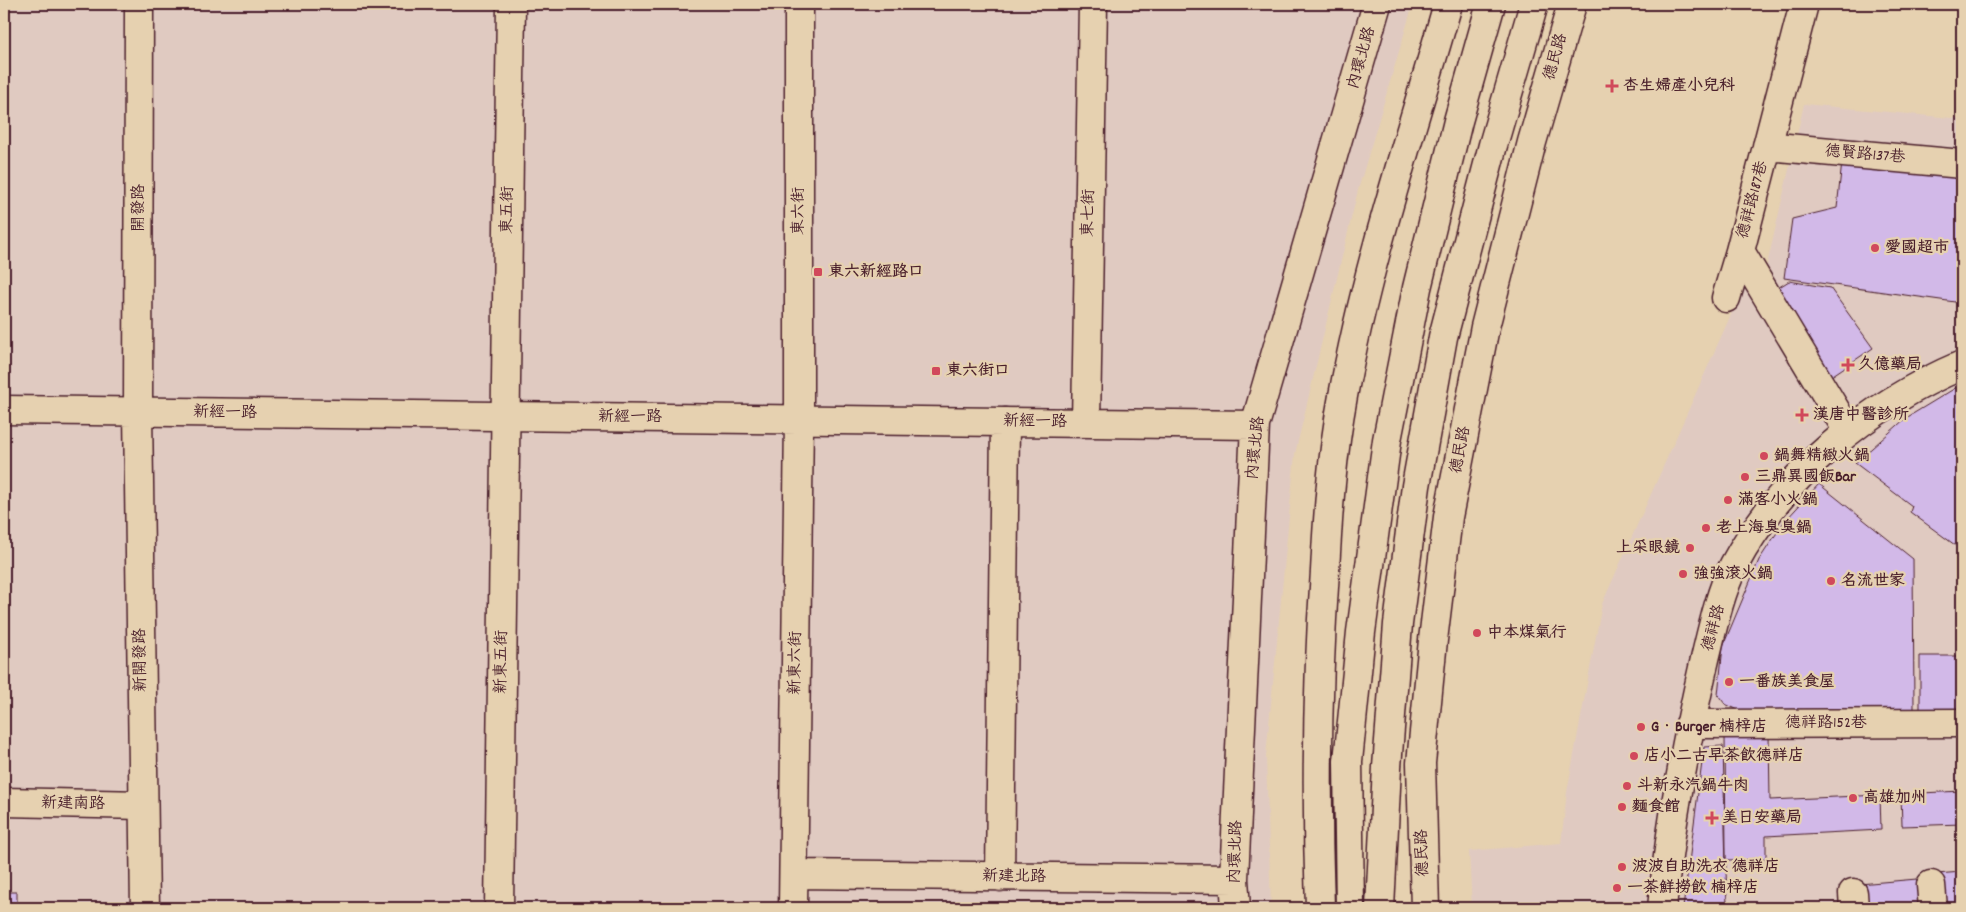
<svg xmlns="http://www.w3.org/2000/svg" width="1966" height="912" viewBox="0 0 1966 912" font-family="Dekko,'LXGW WenKai TC',sans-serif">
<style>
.built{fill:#e0cac1}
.building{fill:#d2b9e8;stroke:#4a1f2b}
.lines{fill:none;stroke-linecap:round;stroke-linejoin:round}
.minor-casing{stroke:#4a1f2b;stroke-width:31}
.minor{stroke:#e6d1b0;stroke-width:28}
.poi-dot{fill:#d1495b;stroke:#e6d1b0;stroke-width:2}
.labels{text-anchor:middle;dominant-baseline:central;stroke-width:4.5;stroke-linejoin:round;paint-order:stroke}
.street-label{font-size:16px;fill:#4a1f2b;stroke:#e6d1b0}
.poi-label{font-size:16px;font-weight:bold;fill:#4a1f2b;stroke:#e6d1b0;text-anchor:start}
</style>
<rect width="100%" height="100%" fill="#e6d1b0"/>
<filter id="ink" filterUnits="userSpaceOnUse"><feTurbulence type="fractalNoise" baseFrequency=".02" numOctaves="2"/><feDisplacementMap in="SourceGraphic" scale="10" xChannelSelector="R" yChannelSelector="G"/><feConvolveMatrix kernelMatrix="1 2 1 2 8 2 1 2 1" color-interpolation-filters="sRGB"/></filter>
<g filter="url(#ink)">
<path class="built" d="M4 4H1413L1358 190 1295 454 1266 756 1271 908H4Z
M1804 104 1962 119V908H1472L1469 851 1561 843 1567 792 1602 604 1741 292 1766 269Z"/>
<path class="building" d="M1842 162 1962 171V303L1784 278 1792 219 1837 208Z
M1789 281 1830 288 1873 348 1824 381 1768 294Z
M1962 384V548H1959L1910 512 1912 506 1855 463 1906 418Z
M1819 484 1913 559 1914 709 1743 712 1725 704 1718 695 1723 646 1759 560 1784 522Z
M1920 656H1962V711H1920Z
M1769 734 1770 800 1880 795 1881 830 1766 836V859L1726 860 1725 735Z
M1723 746 1727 908H1683L1704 747Z
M1962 791V824L1902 826 1901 794Z
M1962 872V908H1939L1936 874Z
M1917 879 1920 908H1861L1859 884Z
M4 892H17V908H4Z"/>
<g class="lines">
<defs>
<path id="minor" d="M139 4 138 412 145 908
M1804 4 1740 251 1848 431
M1767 146 1962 164
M1726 298 1740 251
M4 410 1255 425
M1086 423 1093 4
M1690 724 1962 723
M4 802 143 805
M794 874 1234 879
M1000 877 1005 422
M1931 885 1933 908
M1853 893 1854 908
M499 908 511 4
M793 908 799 418V4
M1236 908 1234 879 1255 425 1377 4
M1320 908C1316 796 1317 683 1325 571 1328 513 1332 454 1343 396 1367 263 1411 134 1448 4
M1350 908 1348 761 1361 632 1387 440 1417 288 1458 121 1491 4
M1380 908 1387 767 1398 624 1416 486 1443 337 1493 145 1534 4
M1425 908 1421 763 1433 640 1448 517 1485 327 1532 142 1572 4
M1662 908C1670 825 1686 741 1705 659 1712 630 1720 592 1734 565 1783 474 1868 405 1962 365"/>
</defs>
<use href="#minor" class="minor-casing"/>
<use href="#minor" class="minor"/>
</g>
</g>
<g class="poi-dot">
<path d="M1609.5 78.5h5v5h5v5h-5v5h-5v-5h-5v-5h5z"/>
<circle cx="1875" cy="248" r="5"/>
<rect x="813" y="267" width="10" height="10" rx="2.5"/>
<path d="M1845.5 357.5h5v5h5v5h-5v5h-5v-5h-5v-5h5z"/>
<rect x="931" y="366" width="10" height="10" rx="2.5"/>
<path d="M1799.5 407.5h5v5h5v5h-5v5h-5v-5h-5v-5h5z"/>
<circle cx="1764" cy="456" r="5"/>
<circle cx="1745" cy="477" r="5"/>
<circle cx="1728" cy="500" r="5"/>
<circle cx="1706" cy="528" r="5"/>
<circle cx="1690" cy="548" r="5"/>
<circle cx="1683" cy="574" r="5"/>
<circle cx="1831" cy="581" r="5"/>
<circle cx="1477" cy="633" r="5"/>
<circle cx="1729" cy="682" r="5"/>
<circle cx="1641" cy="727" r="5"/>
<circle cx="1634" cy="756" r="5"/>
<circle cx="1627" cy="786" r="5"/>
<circle cx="1853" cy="798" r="5"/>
<circle cx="1622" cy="807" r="5"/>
<path d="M1709.5 810.5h5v5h5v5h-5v5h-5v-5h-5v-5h5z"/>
<circle cx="1622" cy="867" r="5"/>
<circle cx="1617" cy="888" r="5"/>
</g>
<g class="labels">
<g class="street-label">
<text transform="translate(1556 57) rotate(-74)">德民路</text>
<text transform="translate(1362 58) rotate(-74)">內環北路</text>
<text transform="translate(1865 155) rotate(5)">德賢路137巷</text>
<text transform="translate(1753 200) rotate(-75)">德祥路187巷</text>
<text transform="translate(139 208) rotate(-90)">開發路</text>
<text transform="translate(508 210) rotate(-89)">東五街</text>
<text transform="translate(799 211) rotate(-90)">東六街</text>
<text transform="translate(1089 213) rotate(-89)">東七街</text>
<text transform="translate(225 413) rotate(1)">新經一路</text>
<text x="630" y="417">新經一路</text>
<text transform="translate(1035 422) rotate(1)">新經一路</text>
<text transform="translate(1256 448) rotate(-84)">內環北路</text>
<text transform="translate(1461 450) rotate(-79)">德民路</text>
<text transform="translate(1714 628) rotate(-75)">德祥路</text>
<text transform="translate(141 660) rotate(-91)">新開發路</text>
<text transform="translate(502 662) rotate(-89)">新東五街</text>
<text transform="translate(796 663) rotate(-89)">新東六街</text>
<text x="1826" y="723">德祥路152巷</text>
<text transform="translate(73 804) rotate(1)">新建南路</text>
<text transform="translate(1236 852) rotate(-88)">內環北路</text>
<text transform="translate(1423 853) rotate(-92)">德民路</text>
<text transform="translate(1014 877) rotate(1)">新建北路</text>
</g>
<g class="poi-label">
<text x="1623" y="86">杏生婦產小兒科</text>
<text x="1885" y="248">愛國超市</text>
<text x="828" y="272">東六新經路口</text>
<text x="1858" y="365">久億藥局</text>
<text x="946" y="371">東六街口</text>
<text x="1813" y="415">漢唐中醫診所</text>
<text x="1774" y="456">鍋舞精緻火鍋</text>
<text x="1755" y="477">三鼎異國飯Bar</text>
<text x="1738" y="500">滿客小火鍋</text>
<text x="1716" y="528">老上海臭臭鍋</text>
<text x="1680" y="548" text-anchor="end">上采眼鏡</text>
<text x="1693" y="574">強強滾火鍋</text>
<text x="1841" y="581">名流世家</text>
<text x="1487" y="633">中本煤氣行</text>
<text x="1739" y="682">一番族美食屋</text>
<text x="1651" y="727">G．Burger 楠梓店</text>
<text x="1644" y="756">店小二古早茶飲德祥店</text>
<text x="1637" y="786">斗新永汽鍋牛肉</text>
<text x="1863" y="798">高雄加州</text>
<text x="1632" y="807">麵食館</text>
<text x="1722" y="818">美日安藥局</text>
<text x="1632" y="867">波波自助洗衣 德祥店</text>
<text x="1627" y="888">一茶鮮撈飲 楠梓店</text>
</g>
</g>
<rect width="1966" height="912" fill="none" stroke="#e6d1b0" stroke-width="20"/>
<rect x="10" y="10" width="1946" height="892" fill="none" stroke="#4a1f2b" stroke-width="2" filter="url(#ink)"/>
</svg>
